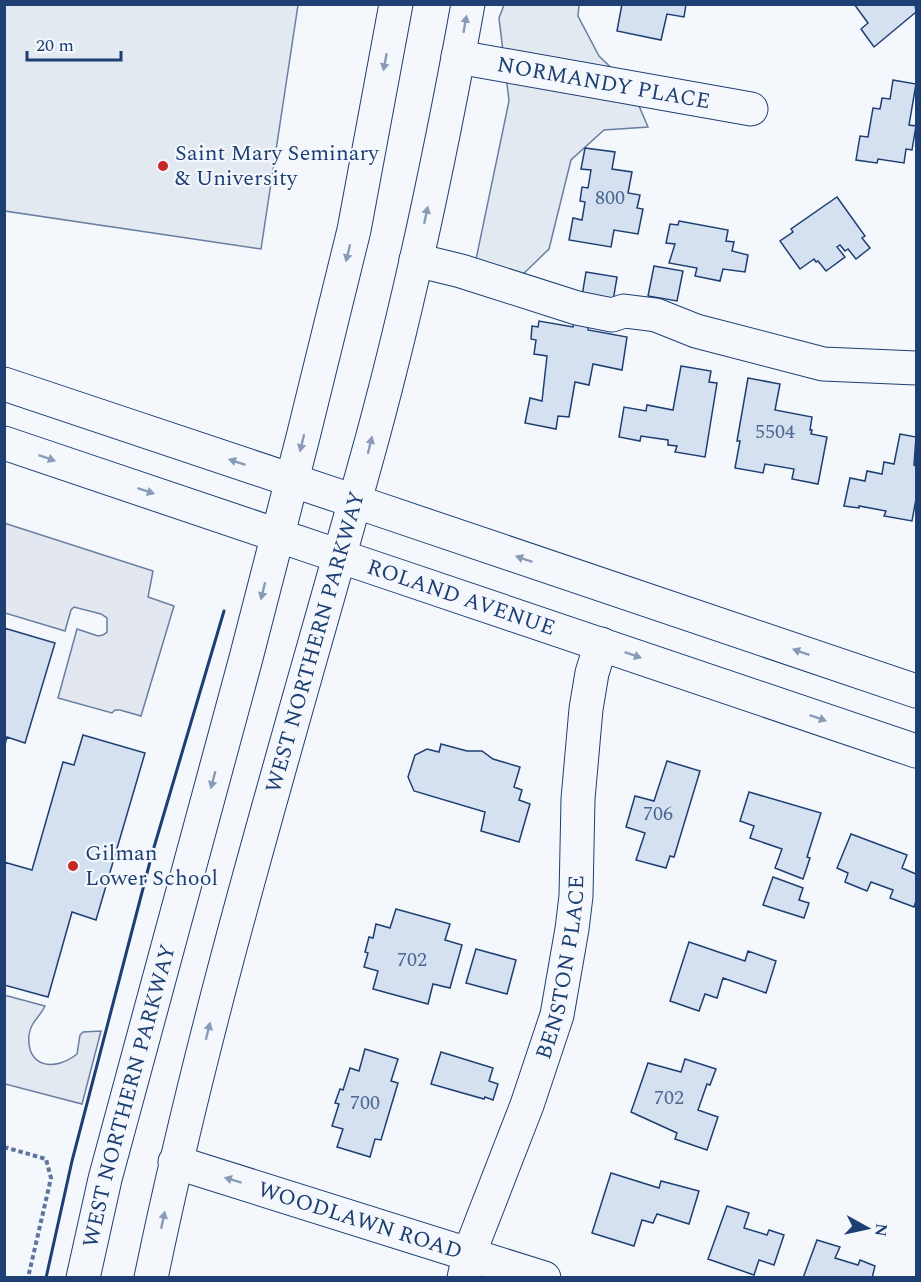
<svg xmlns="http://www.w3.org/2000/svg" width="921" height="1282" viewBox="0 0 921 1282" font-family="Spectral,serif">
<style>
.green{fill:#e3e9f0;stroke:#687fa3;stroke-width:1.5}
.parking{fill:#e3e8f0;stroke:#687fa3;stroke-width:1.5}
.building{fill:#d5e0f0;stroke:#1d3f73;stroke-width:1.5}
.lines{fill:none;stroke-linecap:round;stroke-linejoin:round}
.minor-casing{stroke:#1d3f73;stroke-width:35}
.major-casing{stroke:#1d3f73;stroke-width:35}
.path{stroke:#5e769c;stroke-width:4;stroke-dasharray:4.5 3;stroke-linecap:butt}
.minor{stroke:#f4f7fb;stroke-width:33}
.major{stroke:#f4f7fb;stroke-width:33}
.wall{stroke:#1d3f73;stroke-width:3}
.oneway{fill:#889bb7}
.poi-dot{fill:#c62828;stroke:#f4f7fb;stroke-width:2}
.labels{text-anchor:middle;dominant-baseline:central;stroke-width:4.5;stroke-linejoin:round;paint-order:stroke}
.number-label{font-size:20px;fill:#4b6792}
.street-label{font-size:22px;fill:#1d3f73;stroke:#f4f7fb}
.poi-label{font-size:22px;fill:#1d3f73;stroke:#f4f7fb;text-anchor:start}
</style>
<rect width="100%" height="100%" fill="#f4f7fb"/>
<path class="green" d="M4 5H298L261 249 5 211Z
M504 5H579L578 16 599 56 631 87 648 127 604 130 571 160 549 249 517 280 474 269 509 101 499 18Z
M4 995 45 1006C40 1017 31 1021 29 1035 26 1069 56 1071 77 1054L80 1035 83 1032 101 1031 82 1104 5 1084Z"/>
<path class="parking" d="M4 523 153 571 148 597 174 606 141 716 120 710H115L112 713 58 698 77 629 98 636 103 635 107 632V618L101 614 74 607 71 610 65 631 5 613Z"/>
<path class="building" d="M622 4H686L684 17 667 14 661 40 617 31Z
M854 4H915L916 12 874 47 861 29 868 23Z
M893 80 916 84 909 125 916 126 912 150 906 149 904 163 878 159 877 163 856 160 860 136 868 137 873 108 880 109 882 98 890 99Z
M585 148 615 152 612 169 632 172 628 193 640 195 637 208 643 209 638 234 614 230 611 247 569 240 573 218 582 220 585 202 580 201 582 187 588 188 591 170 581 169Z
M837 197 865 236 862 238 870 248 856 259 848 249 845 251 840 245 837 247 845 257 826 271 818 261 816 262 814 259 800 269 780 241 793 232 791 229Z
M679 221 728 230 726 241 734 242 732 251 748 255 745 272 723 269 720 281 695 276 697 268 669 263 675 244 666 243 670 224 678 225Z
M654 266 683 271 677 301 648 296Z
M586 272 617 277 612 307 581 302Z
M575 318 589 320 588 330 627 337 622 370 593 364 589 385 575 382 569 417 558 416 556 429 525 423 530 398 542 401 547 356 534 354 536 340 531 339 532 326 538 327 539 321 573 327Z
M681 366 711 371 709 382 717 383 705 457 675 452 677 446 668 445V440L641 436 640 441 619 437 624 407 646 411 647 405 673 410Z
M748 378 780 384 775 410 812 417 810 430H812L811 434 827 437 818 484 792 479 794 469 765 464 763 473 735 468 740 441H737Z
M900 434 916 437 914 465 916 466V499L912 521 884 516 886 511 859 506V508L844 506 850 478 865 481 867 471 882 474 884 462 894 464Z
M4 628 55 643 25 743 7 737 4 748Z
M83 735 145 753 96 920 72 912 48 997 4 985V862L32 870 63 762 74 765Z
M441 744 467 751H482L493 759 520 767 514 787 522 790 519 800 530 804 519 842 481 831 485 812 414 791 408 777 415 755 427 749 439 752Z
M667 761 700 771 674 857 670 856 666 868 636 860 645 833 626 827 635 796 654 801Z
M749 792 821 813 807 857 810 858 803 879 775 868 782 849 750 838 754 826 740 821Z
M851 834 907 855 902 868 916 874V901L914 907 890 898 893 890 871 882 867 891 845 882 848 873 837 868Z
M773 877 803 888 799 900 809 903 804 918 763 905Z
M396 909 450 924 445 940 462 945 450 988 433 984 428 1004 373 989 378 971 364 967 368 953 365 952 369 937 373 938 376 924 390 928Z
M689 942 745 961 748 951 776 961 766 993 723 978 717 998 705 994 699 1011 670 1001Z
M476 949 516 960 507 994 466 983Z
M365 1049 398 1059 391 1081 398 1083 381 1140 375 1139 370 1157 337 1147 343 1129 332 1126 339 1104 335 1103 340 1089 343 1090 350 1068 359 1071Z
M441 1052 493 1068 489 1081 498 1084 493 1100 485 1097 484 1099 431 1084Z
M685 1059 716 1069 710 1085 707 1084 698 1110 718 1117 707 1150 675 1139 677 1133 631 1112 648 1063 681 1072Z
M611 1173 659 1188 661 1181 699 1191 689 1224 657 1214 653 1223 642 1220 634 1246 592 1233Z
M727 1206 749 1213 744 1228 767 1235 769 1230 784 1235 774 1265 759 1260 754 1275 708 1259Z
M817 1240 840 1247 835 1258 858 1265 860 1260 875 1266 872 1278H803Z"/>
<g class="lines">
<defs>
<g id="minor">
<path id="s1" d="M458 57 751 109"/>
<path d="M416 260 461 271 577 308 612 315 624 311 656 315 696 331 823 364 916 368"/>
<path d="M354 501 916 691"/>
<path id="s2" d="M339 556 916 751"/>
<path id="s3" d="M175 1162 544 1278"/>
<path id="s4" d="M464 1278 469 1254 527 1105 557 1015 572 929 576 896 578 799 586 709 592 673 601 644"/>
</g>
<g id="major">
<path d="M4 384 354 501"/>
<path d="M4 443 339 556"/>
<path id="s5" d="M83 1278 105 1179 246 658 303 437 354 230 396 4"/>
<path id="s6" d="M151 1278C208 1002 291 732 366 461 408 311 440 158 468 4"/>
</g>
</defs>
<use href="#minor" class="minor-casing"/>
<use href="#major" class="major-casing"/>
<path class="path" d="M4 1147 46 1159 51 1178 28 1278"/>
<use href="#minor" class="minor"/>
<use href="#major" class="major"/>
<path class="wall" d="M46 1278 72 1161 152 854 224 611"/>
</g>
<defs><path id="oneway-solid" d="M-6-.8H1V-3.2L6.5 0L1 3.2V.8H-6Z" transform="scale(1.5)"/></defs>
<g class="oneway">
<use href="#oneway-solid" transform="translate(465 24) rotate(-80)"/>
<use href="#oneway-solid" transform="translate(385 62) rotate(101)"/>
<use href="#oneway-solid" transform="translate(426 215) rotate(-78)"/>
<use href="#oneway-solid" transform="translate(348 253) rotate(104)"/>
<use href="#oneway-solid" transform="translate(302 443) rotate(104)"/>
<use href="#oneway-solid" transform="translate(370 445) rotate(-76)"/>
<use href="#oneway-solid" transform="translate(47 458) rotate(19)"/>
<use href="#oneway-solid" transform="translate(237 462) rotate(-162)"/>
<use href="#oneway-solid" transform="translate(146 491) rotate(18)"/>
<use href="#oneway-solid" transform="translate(524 559) rotate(-161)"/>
<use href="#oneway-solid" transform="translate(263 591) rotate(104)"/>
<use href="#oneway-solid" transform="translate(801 652) rotate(-161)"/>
<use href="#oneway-solid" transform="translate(633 655) rotate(19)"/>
<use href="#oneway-solid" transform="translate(818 718) rotate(19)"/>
<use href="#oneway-solid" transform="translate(213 780) rotate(105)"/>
<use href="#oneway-solid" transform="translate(208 1031) rotate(-76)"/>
<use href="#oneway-solid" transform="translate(233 1180) rotate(-163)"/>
<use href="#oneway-solid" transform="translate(163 1220) rotate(-78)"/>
</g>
<g class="poi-dot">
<circle cx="163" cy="166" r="6"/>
<circle cx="73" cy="866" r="6"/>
</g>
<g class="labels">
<g class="number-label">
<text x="610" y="198">800</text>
<text x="775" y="432">5504</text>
<text x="658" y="814">706</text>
<text x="412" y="960">702</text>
<text x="669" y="1098">702</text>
<text x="365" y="1103">700</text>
</g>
<g class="street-label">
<text stroke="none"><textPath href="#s1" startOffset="148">NORMANDY PLACE</textPath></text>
<text stroke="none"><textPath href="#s2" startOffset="129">ROLAND AVENUE</textPath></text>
<text stroke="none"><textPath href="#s6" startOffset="657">WEST NORTHERN PARKWAY</textPath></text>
<text stroke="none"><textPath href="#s4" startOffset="327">BENSTON PLACE</textPath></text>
<text stroke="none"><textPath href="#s5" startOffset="188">WEST NORTHERN PARKWAY</textPath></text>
<text stroke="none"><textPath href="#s3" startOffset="194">WOODLAWN ROAD</textPath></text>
</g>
<g class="poi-label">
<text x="175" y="153">Saint Mary Seminary<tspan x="175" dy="25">&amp; University</tspan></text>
<text x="85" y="853">Gilman<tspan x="85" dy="25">Lower School</tspan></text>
</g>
</g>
<rect width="921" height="1282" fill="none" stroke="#1d3f73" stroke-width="12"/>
<g transform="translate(867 1228) rotate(98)" stroke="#f4f7fb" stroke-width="4.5" paint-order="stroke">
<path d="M0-4.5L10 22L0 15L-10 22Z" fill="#1d3f73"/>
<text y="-9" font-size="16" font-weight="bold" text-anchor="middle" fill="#1d3f73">N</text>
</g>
<path d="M27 51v9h94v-9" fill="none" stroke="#1d3f73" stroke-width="3"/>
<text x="36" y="51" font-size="18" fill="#1d3f73" stroke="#f4f7fb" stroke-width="4.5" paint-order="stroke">20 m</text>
</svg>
